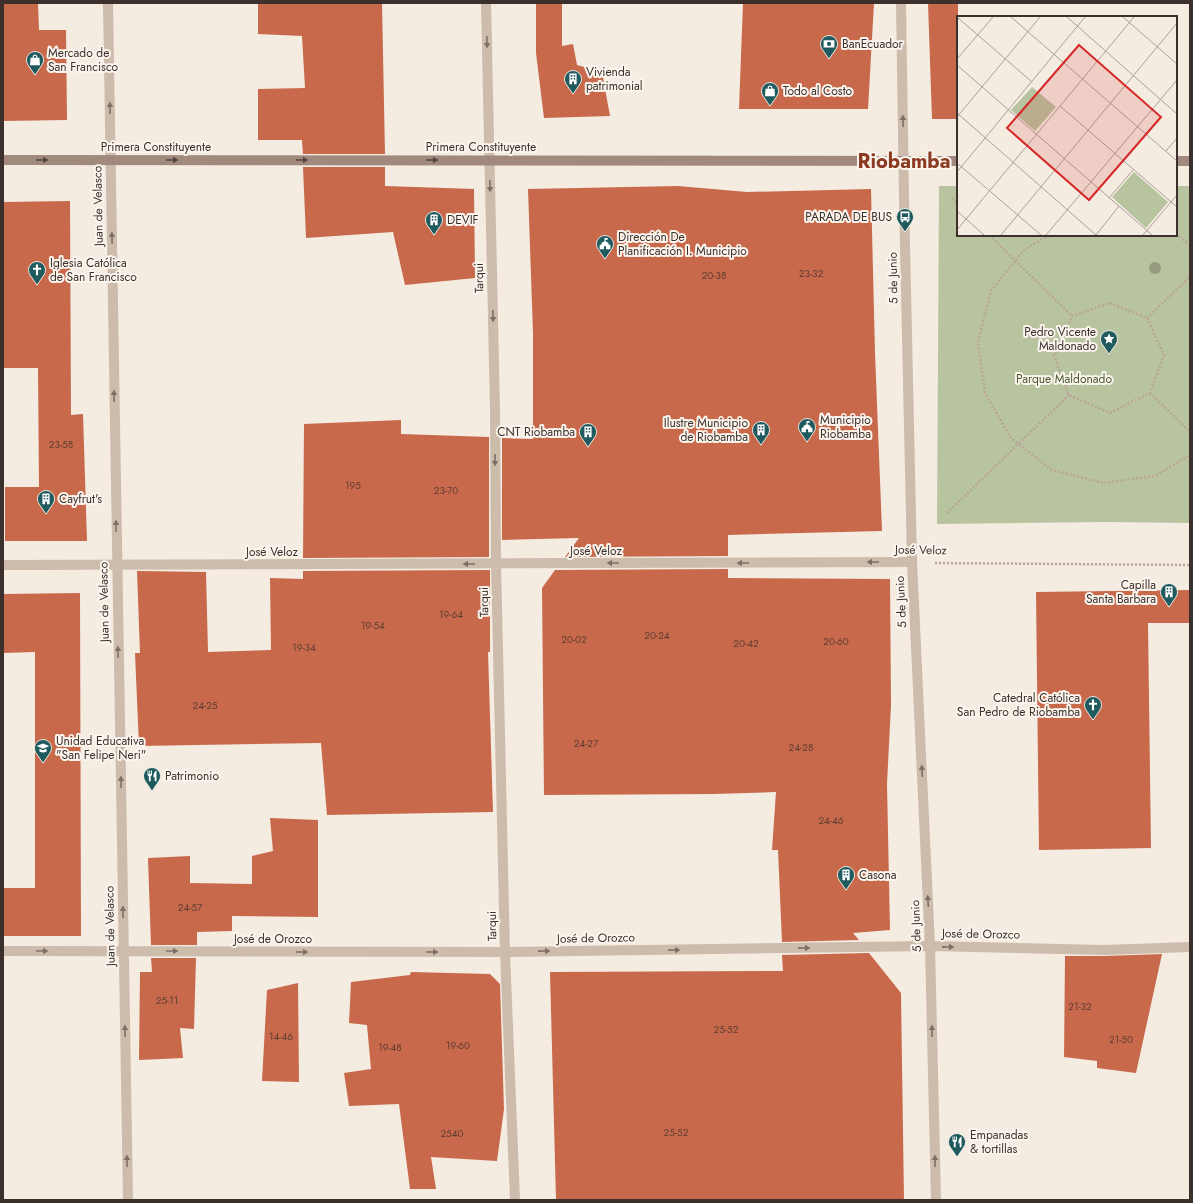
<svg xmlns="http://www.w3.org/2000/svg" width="1193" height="1203" viewBox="0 0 1193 1203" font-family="Jost,sans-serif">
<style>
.green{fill:#b8c4a0}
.building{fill:#c8694b}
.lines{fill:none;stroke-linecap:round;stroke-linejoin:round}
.path{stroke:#b9a596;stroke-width:2.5;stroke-dasharray:2 2;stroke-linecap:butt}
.minor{stroke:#cdbbac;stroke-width:10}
.tertiary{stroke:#cdbbac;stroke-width:10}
.secondary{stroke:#a18a7d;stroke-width:10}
.tree{fill:#969b7f}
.oneway{fill:#7d6f65}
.oneway2{fill:#544640}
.labels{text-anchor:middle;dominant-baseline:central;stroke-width:4;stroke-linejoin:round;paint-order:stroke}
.number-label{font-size:10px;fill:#5e3e33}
.poi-label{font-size:12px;fill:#3b302b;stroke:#fbf5ee;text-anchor:start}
.street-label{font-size:12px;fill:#3b302b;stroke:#fbf5ee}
.park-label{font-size:12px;fill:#4a5a2e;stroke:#fbf5ee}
.town-label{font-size:20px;font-weight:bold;fill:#8c3b22;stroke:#fbf5ee}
.inset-road{fill:none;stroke:#aaa098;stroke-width:1}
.view{fill:#d62828;fill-opacity:0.15;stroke:#d62828;stroke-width:2}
.inset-edge{fill:none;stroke:#3b302b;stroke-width:2}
</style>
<rect width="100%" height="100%" fill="#f4ebe1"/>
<path class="green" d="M939 186H958V235H1176V186H1190V523L1108 522 937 524Z"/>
<path class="building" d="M3 3H38L39 30H66L67 120 3 121Z
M258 3H382L385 154H303L302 140H258V89L305 88 302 36 258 34Z
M536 3H562V46L573 44 577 65 602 72 610 116 544 118 536 53Z
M743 3H874L868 109H739Z
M928 3H958V119H932Z
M303 167H385V186L474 189 475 278 405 285 393 232 306 238Z
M678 186 747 192 871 189 875 353 882 531 728 535V556L565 557 579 538 502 540V438L533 439V333L528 189Z
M70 201 71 415 83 414 87 541H5V487H39L38 368H3V202Z
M401 420V434L489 437V557L303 558 304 424Z
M728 569V578L890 579 891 705 887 784 890 930 853 933 859 940 782 942 778 850H772L776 792 714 794 544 795 542 588 555 570Z
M490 570V652H488L493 812 327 815 321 743 139 746 135 653H140L137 571 206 572 208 652 271 650 270 578 303 579V571Z
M1190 590V623H1148L1151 848 1039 850 1036 592Z
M80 593 81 936H3V888H35V652L3 653V594Z
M270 818 318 820V917L232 916V931L197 932V945H151L148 858 190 856V883L252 884V856L273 851Z
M869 953 901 993 904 1200H556L550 972 783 971 782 955Z
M1162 954 1136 1073 1097 1068V1061L1064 1057 1065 956H1104Z
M151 958H196L194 1029 180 1028 183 1058 139 1060 140 972H152Z
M411 972 490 974 500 984 504 1109 497 1161 431 1157 436 1189H410L399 1104 349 1106 344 1073 371 1069 367 1025 349 1023 351 982 410 975Z
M298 983 299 1082 262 1081 267 990Z"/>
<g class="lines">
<path class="path" d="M952 198 958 205
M1176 234 1190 245
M989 235 1072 316
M1049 235 1024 250 991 291 978 342 985 393 1011 438 1052 470 1103 483 1155 476 1190 455
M1110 303 1147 318 1164 355 1150 393 1110 413 1069 395 1054 356 1072 316Z
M1147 318 1190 277
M1150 393 1190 432
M947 513 1069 395
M935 563 1190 565"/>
<path class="minor" d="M108 3 128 1200
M486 3 495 409 496 564 505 952 515 1200
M3 565 912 562
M3 951 505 952 930 946 1104 950 1190 947"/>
<path class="tertiary" d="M901 3 904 199 912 562 930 946 936 1200"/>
<path class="secondary" d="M3 160 958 161
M1176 161H1190"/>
</g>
<circle class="tree" cx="1155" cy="268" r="6"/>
<defs><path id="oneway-solid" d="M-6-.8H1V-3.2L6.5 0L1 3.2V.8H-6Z"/></defs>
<g class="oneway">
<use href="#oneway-solid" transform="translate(487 42) rotate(89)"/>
<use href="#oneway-solid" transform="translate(110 108) rotate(-91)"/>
<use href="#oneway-solid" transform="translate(903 121) rotate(-91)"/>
<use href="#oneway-solid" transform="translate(490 186) rotate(89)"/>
<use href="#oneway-solid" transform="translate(112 238) rotate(-91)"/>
<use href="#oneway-solid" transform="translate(493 316) rotate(89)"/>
<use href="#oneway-solid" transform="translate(114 396) rotate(-91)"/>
<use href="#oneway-solid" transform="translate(495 460) rotate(90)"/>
<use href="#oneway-solid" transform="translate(116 526) rotate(-91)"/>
<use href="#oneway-solid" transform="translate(873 562) rotate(180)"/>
<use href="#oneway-solid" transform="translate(613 563) rotate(180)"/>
<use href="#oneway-solid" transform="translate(743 563) rotate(180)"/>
<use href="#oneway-solid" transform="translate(469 564) rotate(180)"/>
<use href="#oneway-solid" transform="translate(118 652) rotate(-91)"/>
<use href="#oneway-solid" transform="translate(922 771) rotate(-93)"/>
<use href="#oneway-solid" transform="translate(121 782) rotate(-91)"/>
<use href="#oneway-solid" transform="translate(928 901) rotate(-93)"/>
<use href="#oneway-solid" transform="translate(123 912) rotate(-91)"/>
<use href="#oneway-solid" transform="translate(948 947) rotate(1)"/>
<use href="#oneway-solid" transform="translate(804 948) rotate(-1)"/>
<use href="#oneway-solid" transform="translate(674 950) rotate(-1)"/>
<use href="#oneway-solid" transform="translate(42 951)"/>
<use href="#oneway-solid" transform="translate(172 951)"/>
<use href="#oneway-solid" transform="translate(544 951) rotate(-1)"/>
<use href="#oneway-solid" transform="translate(302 952)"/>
<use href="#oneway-solid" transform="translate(432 952)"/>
<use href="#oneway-solid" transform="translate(125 1031) rotate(-91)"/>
<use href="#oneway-solid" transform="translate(932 1031) rotate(-91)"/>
<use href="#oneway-solid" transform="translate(127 1161) rotate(-91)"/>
<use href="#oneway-solid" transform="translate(935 1161) rotate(-91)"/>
</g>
<g class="oneway2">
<use href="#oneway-solid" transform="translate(42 160)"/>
<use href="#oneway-solid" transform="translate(172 160)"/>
<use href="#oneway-solid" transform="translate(302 160)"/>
<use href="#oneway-solid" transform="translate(432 160)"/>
</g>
<defs>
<symbol id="bank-pin" viewBox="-11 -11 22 30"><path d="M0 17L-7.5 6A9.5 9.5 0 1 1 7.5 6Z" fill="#1f5a5e" stroke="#fbf5ee"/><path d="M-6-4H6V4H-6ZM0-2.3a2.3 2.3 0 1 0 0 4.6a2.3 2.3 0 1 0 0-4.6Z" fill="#fff"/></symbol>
<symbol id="shop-pin" viewBox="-11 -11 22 30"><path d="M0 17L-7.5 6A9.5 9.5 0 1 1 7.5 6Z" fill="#1f5a5e" stroke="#fbf5ee"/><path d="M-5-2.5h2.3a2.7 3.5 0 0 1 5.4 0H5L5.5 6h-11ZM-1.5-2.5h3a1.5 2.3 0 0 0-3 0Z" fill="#fff"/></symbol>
<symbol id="building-pin" viewBox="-11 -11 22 30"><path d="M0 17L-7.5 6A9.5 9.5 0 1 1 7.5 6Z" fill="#1f5a5e" stroke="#fbf5ee"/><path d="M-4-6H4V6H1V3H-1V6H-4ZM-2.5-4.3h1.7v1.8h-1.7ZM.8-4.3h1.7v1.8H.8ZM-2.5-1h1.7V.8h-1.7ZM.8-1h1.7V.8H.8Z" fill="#fff"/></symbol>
<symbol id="bus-pin" viewBox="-11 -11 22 30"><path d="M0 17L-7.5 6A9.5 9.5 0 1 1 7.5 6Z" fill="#1f5a5e" stroke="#fbf5ee"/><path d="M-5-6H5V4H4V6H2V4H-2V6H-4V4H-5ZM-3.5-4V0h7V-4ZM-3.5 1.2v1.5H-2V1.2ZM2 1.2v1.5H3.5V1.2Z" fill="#fff"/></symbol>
<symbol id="civic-pin" viewBox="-11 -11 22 30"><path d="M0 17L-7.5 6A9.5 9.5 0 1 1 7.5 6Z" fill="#1f5a5e" stroke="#fbf5ee"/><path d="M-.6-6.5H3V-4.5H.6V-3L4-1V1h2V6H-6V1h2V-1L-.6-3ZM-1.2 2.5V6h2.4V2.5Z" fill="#fff"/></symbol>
<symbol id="church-pin" viewBox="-11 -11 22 30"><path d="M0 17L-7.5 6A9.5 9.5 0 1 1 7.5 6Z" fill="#1f5a5e" stroke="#fbf5ee"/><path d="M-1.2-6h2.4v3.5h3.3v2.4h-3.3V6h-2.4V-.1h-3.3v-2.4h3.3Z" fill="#fff"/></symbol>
<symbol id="sight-pin" viewBox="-11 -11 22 30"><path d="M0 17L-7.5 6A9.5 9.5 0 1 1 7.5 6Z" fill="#1f5a5e" stroke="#fbf5ee"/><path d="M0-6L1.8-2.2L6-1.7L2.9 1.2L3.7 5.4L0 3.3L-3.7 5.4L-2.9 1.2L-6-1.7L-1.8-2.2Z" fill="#fff"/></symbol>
<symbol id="university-pin" viewBox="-11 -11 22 30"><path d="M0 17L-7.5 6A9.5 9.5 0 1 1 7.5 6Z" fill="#1f5a5e" stroke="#fbf5ee"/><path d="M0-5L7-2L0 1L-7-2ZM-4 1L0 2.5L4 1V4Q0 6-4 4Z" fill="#fff"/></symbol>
<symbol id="restaurant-pin" viewBox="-11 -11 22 30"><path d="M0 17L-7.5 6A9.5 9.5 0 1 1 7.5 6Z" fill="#1f5a5e" stroke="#fbf5ee"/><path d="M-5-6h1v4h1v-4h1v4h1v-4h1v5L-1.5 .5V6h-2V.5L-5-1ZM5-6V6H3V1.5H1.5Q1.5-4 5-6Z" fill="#fff"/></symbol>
</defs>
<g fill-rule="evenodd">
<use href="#bank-pin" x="819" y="34" width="20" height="27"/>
<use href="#shop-pin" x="25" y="50" width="20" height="27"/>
<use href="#building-pin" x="563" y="69" width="20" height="27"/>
<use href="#shop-pin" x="760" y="81" width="20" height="27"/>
<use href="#bus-pin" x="895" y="207" width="20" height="27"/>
<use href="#building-pin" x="424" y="210" width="20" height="27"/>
<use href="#civic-pin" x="595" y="234" width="20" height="27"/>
<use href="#church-pin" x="27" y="260" width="20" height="27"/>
<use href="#sight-pin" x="1099" y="329" width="20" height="27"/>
<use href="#civic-pin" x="797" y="417" width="20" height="27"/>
<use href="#building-pin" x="751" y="420" width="20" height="27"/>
<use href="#building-pin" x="578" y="422" width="20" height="27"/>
<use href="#building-pin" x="36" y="489" width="20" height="27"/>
<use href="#building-pin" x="1159" y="582" width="20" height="27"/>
<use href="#church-pin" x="1083" y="695" width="20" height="27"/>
<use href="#university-pin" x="33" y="738" width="20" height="27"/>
<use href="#restaurant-pin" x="142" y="766" width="20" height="27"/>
<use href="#building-pin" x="836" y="865" width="20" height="27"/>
<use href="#restaurant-pin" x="947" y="1132" width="20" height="27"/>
</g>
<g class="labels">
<g class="number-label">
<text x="811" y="273">23-32</text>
<text x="714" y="275">20-38</text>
<text x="61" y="444">23-58</text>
<text x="353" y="485">195</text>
<text x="446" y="490">23-70</text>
<text x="451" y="614">19-64</text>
<text x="373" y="625">19-54</text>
<text x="657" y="635">20-24</text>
<text x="574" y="639">20-02</text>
<text x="836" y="641">20-60</text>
<text x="746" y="643">20-42</text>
<text x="304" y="647">19-34</text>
<text x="205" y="705">24-25</text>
<text x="586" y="743">24-27</text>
<text x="801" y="747">24-28</text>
<text x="831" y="820">24-46</text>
<text x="190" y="907">24-57</text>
<text x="167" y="1000">25-11</text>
<text x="1080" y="1006">21-32</text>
<text x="726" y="1029">25-52</text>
<text x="281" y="1036">14-46</text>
<text x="1121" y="1039">21-50</text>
<text x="458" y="1045">19-60</text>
<text x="390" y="1047">19-48</text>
<text x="676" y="1132">25-52</text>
<text x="452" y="1133">2540</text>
</g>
<g class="poi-label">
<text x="842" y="44">BanEcuador</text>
<text x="48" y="53">Mercado de<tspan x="48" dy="14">San Francisco</tspan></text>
<text x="586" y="72">Vivienda<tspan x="586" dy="14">patrimonial</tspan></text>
<text x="783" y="91">Todo al Costo</text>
<text x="892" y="217" text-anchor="end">PARADA DE BUS</text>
<text x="447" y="220">DEVIF</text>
<text x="618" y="237">Dirección De<tspan x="618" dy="14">Planificación I. Municipio</tspan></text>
<text x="50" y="263">Iglesia Católica<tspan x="50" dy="14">de San Francisco</tspan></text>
<text x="1096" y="332" text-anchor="end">Pedro Vicente<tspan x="1096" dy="14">Maldonado</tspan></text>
<text x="820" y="420">Municipio<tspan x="820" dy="14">Riobamba</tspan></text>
<text x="748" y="423" text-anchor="end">Ilustre Municipio<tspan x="748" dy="14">de Riobamba</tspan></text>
<text x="575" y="432" text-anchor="end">CNT Riobamba</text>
<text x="59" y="499">Cayfrut's</text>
<text x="1156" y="585" text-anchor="end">Capilla<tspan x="1156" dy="14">Santa Barbara</tspan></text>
<text x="1080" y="698" text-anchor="end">Catedral Católica<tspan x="1080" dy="14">San Pedro de Riobamba</tspan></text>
<text x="56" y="741">Unidad Educativa<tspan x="56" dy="14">"San Felipe Neri"</tspan></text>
<text x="165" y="776">Patrimonio</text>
<text x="859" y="875">Casona</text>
<text x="970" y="1135">Empanadas<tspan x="970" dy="14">&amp; tortillas</tspan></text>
</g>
<g class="street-label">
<text x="156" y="147">Primera Constituyente</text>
<text x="481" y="147">Primera Constituyente</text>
<text transform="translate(98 206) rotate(-91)">Juan de Velasco</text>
<text transform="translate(479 278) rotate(-91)">Tarqui</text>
<text transform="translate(893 278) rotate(-91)">5 de Junio</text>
<text transform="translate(921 550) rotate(1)">José Veloz</text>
<text x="596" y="551">José Veloz</text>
<text x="272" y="552">José Veloz</text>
<text transform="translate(104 602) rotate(-91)">Juan de Velasco</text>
<text transform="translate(484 602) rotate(-91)">Tarqui</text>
<text transform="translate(901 602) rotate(-93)">5 de Junio</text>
<text transform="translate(110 926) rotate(-91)">Juan de Velasco</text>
<text transform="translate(492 926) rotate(-91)">Tarqui</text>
<text transform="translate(916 926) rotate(-92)">5 de Junio</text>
<text transform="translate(981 934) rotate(1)">José de Orozco</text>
<text transform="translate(596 938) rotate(-1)">José de Orozco</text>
<text x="273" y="939">José de Orozco</text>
</g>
<g class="park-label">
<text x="1064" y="379">Parque Maldonado</text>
</g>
<g class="town-label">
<text x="904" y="161">Riobamba</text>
</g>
</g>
<g transform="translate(957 16)">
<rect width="220" height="220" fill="#f4ebe1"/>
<path d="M75 71 99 91 78 115 54 94ZM177 156 211 186 189 212 155 181Z" fill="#b8c4a0"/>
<path class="inset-road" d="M0 1 75 66M54 1 220 145M110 1 220 98M166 1 220 48M0 43 36 1M0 49 195 219M103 90 220 191M0 97 139 219M0 101 83 1M209 135 220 122M0 147 84 219M0 156 128 1M152 182 176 154M0 195 27 219M0 214 177 1M44 219 220 7M89 219 220 64M139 219 162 190M186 219 220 179"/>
<path class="view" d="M122 29 204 101 132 184 50 112Z"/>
<rect width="220" height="220" class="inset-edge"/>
</g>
<rect width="1193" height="1203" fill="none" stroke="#3b302b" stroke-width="8"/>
</svg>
